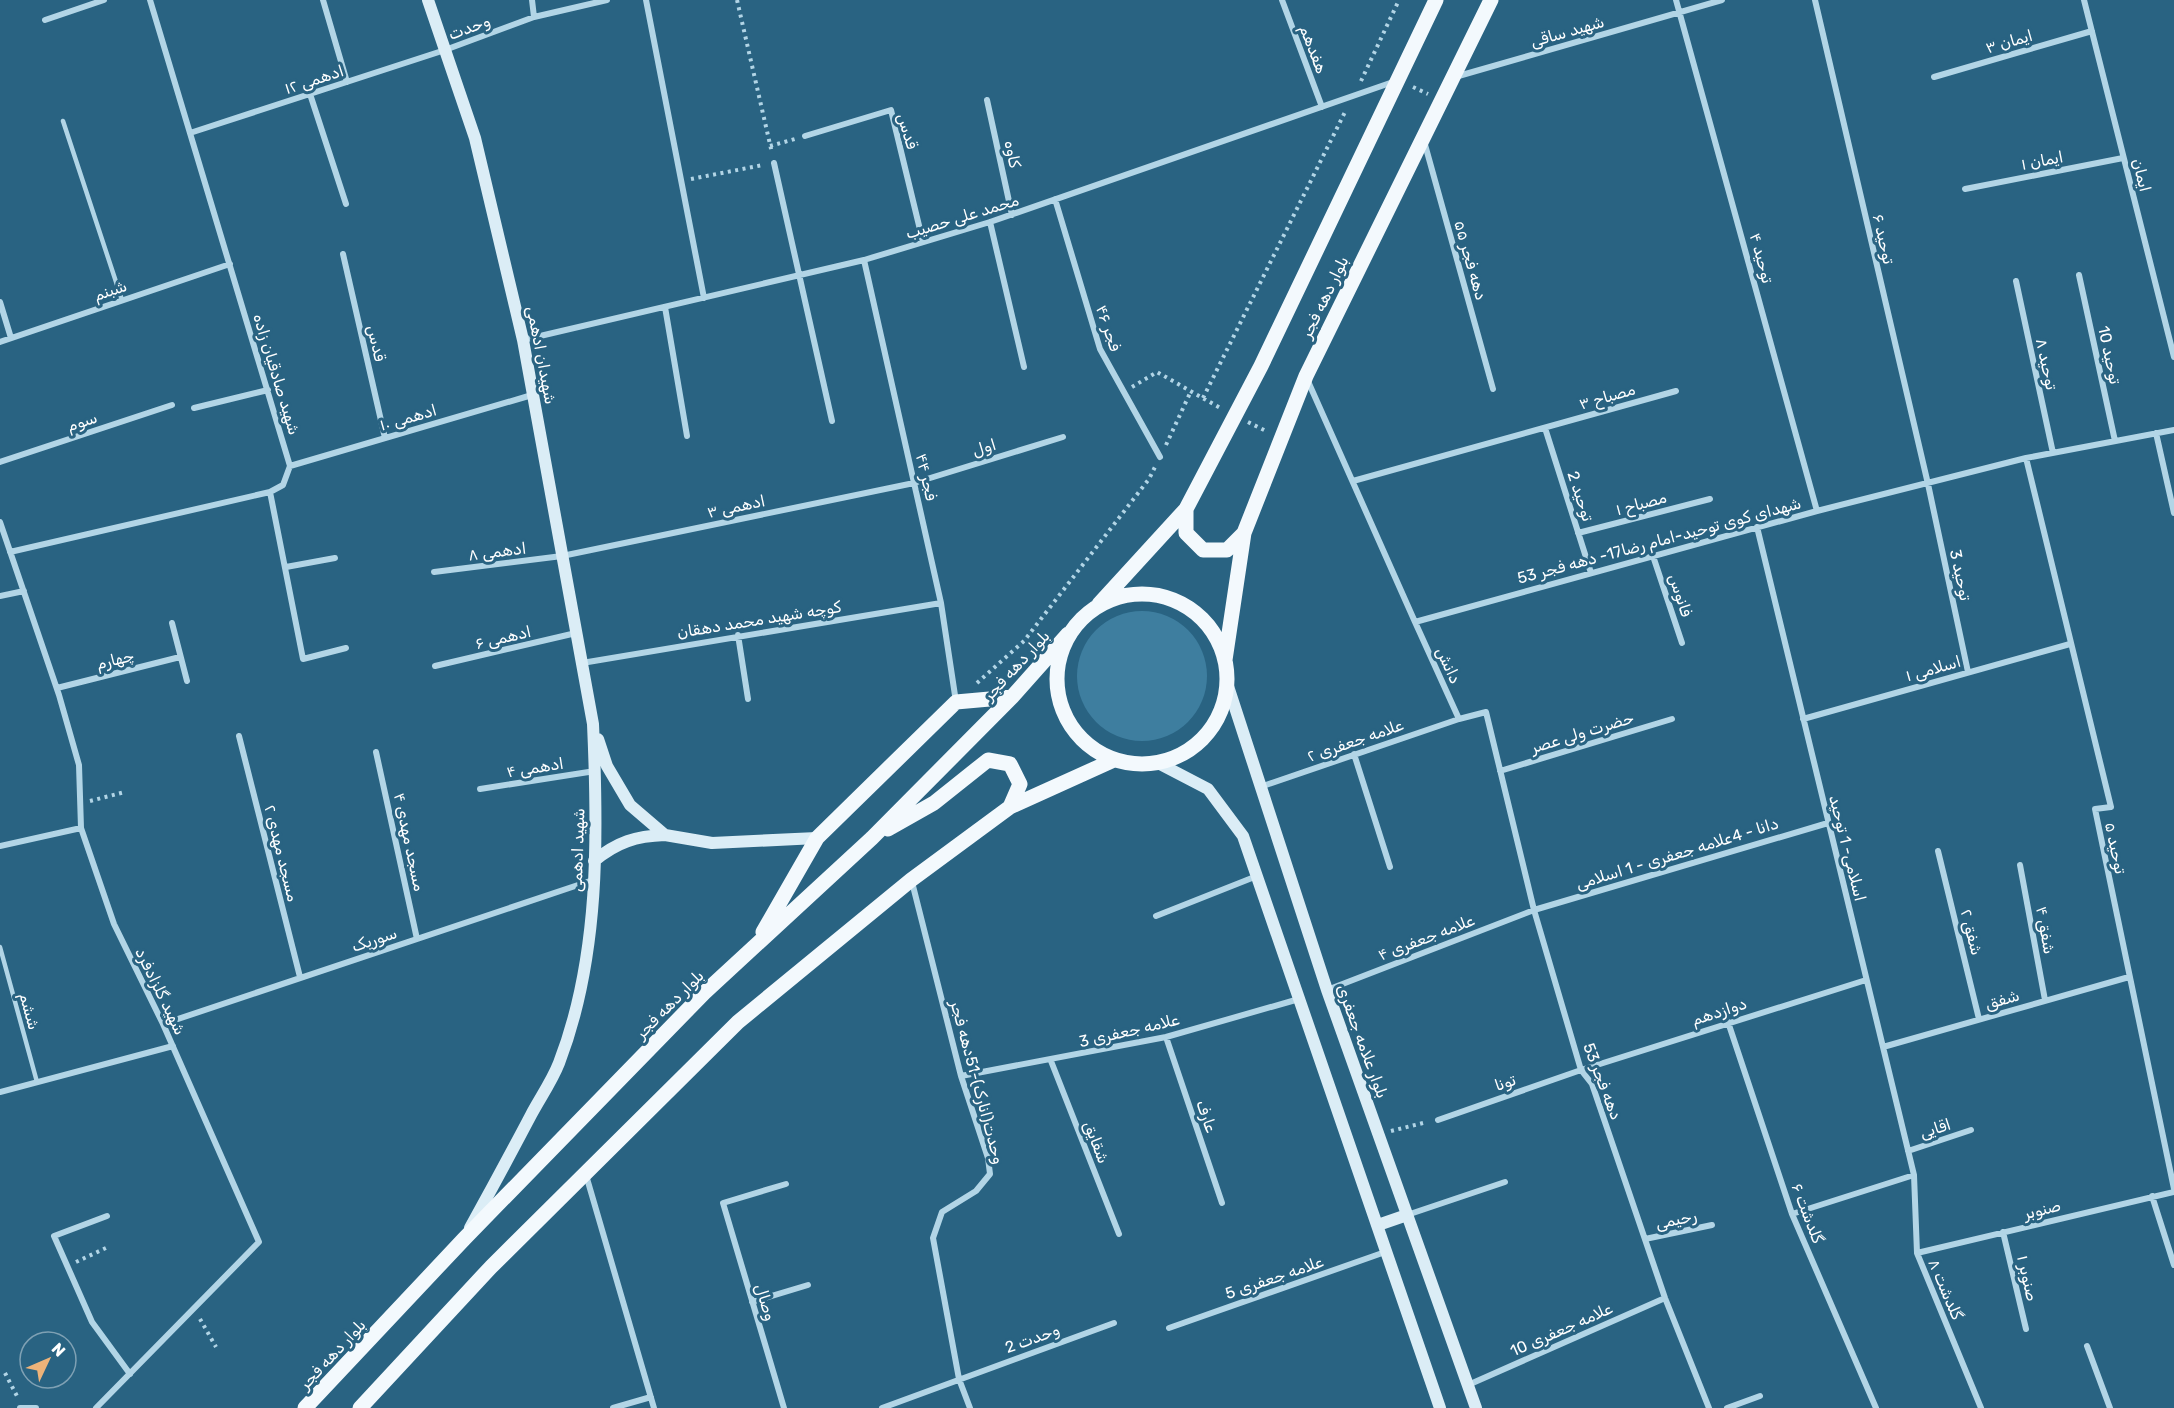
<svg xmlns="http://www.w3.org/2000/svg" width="2174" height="1408" font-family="Rubik,'Noto Sans Arabic',sans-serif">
  <rect width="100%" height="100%" fill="#296382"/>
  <!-- green -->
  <path fill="#3e7e9f" d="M1077 676a65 65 0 1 1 130 0a65 65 0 1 1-130 0Z"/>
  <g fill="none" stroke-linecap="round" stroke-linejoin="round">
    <!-- path -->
    <path stroke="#b2d5e6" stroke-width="4" stroke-dasharray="3 4.5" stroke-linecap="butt" d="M737 0 772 153
      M1361 81 1399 0
      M1413 87 1428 94
      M770 146 795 139
      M691 179 763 165
      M1132 387 1157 372 1222 409
      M1203 398 1345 112
      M1248 422 1268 432
      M1166 445 1191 391
      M977 683 1024 641 1149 479 1156 465
      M90 801 125 792
      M1391 1131 1427 1122
      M76 1262 108 1247
      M200 1319 216 1347
      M5 1373 18 1398"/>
    <!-- lane -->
    <path stroke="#b2d5e6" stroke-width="4.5" d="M63 121 122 300
      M0 947 37 1082"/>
    <!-- street -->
    <path stroke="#b2d5e6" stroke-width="6" d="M323 0 347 82
      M532 0 534 17
      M646 0 704 298
      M1282 0 1322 107
      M1676 0 1817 511
      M1815 0 1928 484 1968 672
      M2084 0 2174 357
      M45 20 104 0
      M1455 77 1722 0
      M1934 77 2092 31
      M310 94 346 204
      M987 100 1012 215
      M190 133 445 50 534 17 607 0
      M805 136 891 110 923 242
      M1424 141 1493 389
      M774 163 832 421
      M1965 189 2123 158
      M1055 199 1100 349 1160 457
      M990 222 1024 367
      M343 254 385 438
      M864 260 941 603 956 702
      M2079 275 2115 441
      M2016 281 2053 453
      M0 302 11 338
      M665 307 687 436
      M523 340 864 260 990 222 1393 82
      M0 342 230 264
      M1307 379 1415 622 1817 511 2026 458 2174 430
      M194 408 268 390
      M1545 428 1591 573
      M2156 433 2174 513
      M2026 458 2111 807 2095 809 2174 1189
      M0 462 172 405
      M290 466 532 395
      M1353 481 1676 391
      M270 492 303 659 346 648
      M0 522 59 695 79 765 81 828 114 924 163 1024 259 1242 96 1408
      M1757 527 1914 1175 1917 1253 1981 1408
      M1578 533 1710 499
      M10 552 270 492 283 485 290 466 150 0
      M1653 556 1682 643
      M286 567 335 558
      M434 572 562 556 914 483 1063 437
      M0 596 24 591
      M1415 622 1459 719
      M172 623 187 681
      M738 635 748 699
      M582 663 941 603
      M435 666 576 633
      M57 688 180 657
      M1803 719 2070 644
      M239 736 300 977
      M376 752 417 939
      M1354 754 1390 867
      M1500 771 1672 719
      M1260 787 1459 719 1486 712 1534 910 1581 1070 1592 1084 1665 1298 1709 1408
      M480 789 595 771
      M0 846 81 828
      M1938 851 1979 1019
      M2020 865 2045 1000
      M912 882 961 1076 988 1158 990 1174 976 1191 942 1212 933 1238 959 1379 970 1408
      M1156 916 1257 876
      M1327 990 1534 910 1828 823
      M1728 1022 1792 1214 1876 1408
      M163 1024 593 880
      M1166 1037 1222 1203
      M1883 1047 2129 977
      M1051 1061 1119 1234
      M961 1076 1166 1037 1299 999
      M0 1092 173 1046
      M1438 1120 1581 1070 1866 980
      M1908 1151 1971 1130
      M586 1175 654 1408
      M2152 1196 2174 1265
      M1792 1214 1914 1175
      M1407 1215 1505 1182
      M107 1216 54 1236 92 1322 130 1374
      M2003 1232 2026 1329
      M1645 1239 1712 1225
      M1917 1253 2174 1192
      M752 1302 808 1285
      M1169 1328 1388 1251
      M2087 1346 2110 1408
      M1468 1385 1665 1298
      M20 1408H36
      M613 1408 651 1397
      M784 1408 723 1203 786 1184
      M882 1408 1114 1323
      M1727 1408 1760 1396"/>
    <!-- secondary -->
    <path stroke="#dbedf6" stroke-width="12" d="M428 0 475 138 523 340 593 724C598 835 600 957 559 1063 552 1081 540 1098 531 1115 511 1153 491 1190 470 1228
      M1227 683 1327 990 1476 1408
      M598 739 607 766 630 805 665 835 712 843 817 838
      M1158 763 1208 789 1243 836 1440 1408
      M594 861C617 842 636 836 665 835
      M1378 1225 1407 1215"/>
    <!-- primary -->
    <path stroke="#f3f9fd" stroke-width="15" d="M1186 509V533L1203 550H1227L1244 533
      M1057 679a85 85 0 1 1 170 0a85 85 0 1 1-170 0Z
      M1099 604 1186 509 1261 366 1436 0
      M1225 660 1244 533 1306 376 1491 0
      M888 829 934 803 988 760 1010 764 1020 784 1010 807
      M763 932 817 838 956 702 1012 697
      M305 1408 464 1239 704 993 872 838 1012 697 1068 634
      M360 1408 491 1267 738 1022 911 880 1010 807 1114 760"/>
  </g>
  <g text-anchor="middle" stroke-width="6" stroke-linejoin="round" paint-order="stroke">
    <!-- street labels -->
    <g font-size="16" fill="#fff" stroke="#296382">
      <text transform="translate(469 27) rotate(-20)" y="6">وحدت</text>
      <text transform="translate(1567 31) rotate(-16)" y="6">شهید ساقی</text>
      <text transform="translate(2009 41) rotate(-16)" y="6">ایمان ۳</text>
      <text transform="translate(1314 49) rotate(69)" y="6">هفدهم</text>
      <text transform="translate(314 79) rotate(-18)" y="6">ادهمی ۱۲</text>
      <text transform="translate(908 131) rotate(73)" y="6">قدس</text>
      <text transform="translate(1013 154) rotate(78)" y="6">کاوه</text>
      <text transform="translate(2042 160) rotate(-11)" y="6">ایمان ۱</text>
      <text transform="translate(2142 175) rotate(76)" y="6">ایمان</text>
      <text transform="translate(962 216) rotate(-17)" y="6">محمد علی حصیب</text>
      <text transform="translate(1884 239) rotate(77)" y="6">توحید ۶</text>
      <text transform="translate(1762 258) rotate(75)" y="6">توحید ۴</text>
      <text transform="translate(1471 260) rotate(74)" y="6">دهه فجر ۵۵</text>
      <text transform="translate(110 290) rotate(-19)" y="6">شبنم</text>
      <text transform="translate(1324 297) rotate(-64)" y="6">بلوار دهه فجر</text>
      <text transform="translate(1109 328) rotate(71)" y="6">فجر ۴۶</text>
      <text transform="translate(377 343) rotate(77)" y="6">قدس</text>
      <text transform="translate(542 355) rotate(79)" y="6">شهیدان ادهمی</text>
      <text transform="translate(2110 355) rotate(78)" y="6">توحید 10</text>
      <text transform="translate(2047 364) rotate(78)" y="6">توحید ۸</text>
      <text transform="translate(277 374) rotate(73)" y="6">شهید صادقیان زاده</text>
      <text transform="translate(1607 396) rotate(-16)" y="6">مصباح ۳</text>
      <text transform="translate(408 417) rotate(-16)" y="6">ادهمی ۱۰</text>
      <text transform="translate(82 421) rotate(-18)" y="6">سوم</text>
      <text transform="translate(984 447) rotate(-17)" y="6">اول</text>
      <text transform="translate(927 477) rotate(77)" y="6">فجر ۴۴</text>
      <text transform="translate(1581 496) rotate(72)" y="6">توحید 2</text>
      <text transform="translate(1641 503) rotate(-15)" y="6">مصباح ۱</text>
      <text transform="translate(736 506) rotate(-12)" y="6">ادهمی ۳</text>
      <text transform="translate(1659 540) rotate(-15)" y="6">شهدای کوی توحید-امام رضا17- دهه فجر 53</text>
      <text transform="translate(497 551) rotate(-7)" y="6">ادهمی ۸</text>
      <text transform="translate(1961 575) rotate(78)" y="6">توحید 3</text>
      <text transform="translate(1681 595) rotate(72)" y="6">فانوس</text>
      <text transform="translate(759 619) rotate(-9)" y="6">کوچه شهید محمد دهقان</text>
      <text transform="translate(503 637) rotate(-13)" y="6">ادهمی ۶</text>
      <text transform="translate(115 659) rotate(-14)" y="6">چهارم</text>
      <text transform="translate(1016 665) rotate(-47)" y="6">بلوار دهه فجر</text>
      <text transform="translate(1449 665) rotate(65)" y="6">دانش</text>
      <text transform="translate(1933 668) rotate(-16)" y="6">اسلامی ۱</text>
      <text transform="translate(1582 732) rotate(-17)" y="6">حضرت ولی عصر</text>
      <text transform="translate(1355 740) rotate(-19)" y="6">علامه جعفری ۲</text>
      <text transform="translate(535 767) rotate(-9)" y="6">ادهمی ۴</text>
      <text transform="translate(410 842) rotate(78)" y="6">مسجد مهدی ۴</text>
      <text transform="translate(1848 848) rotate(76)" y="6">اسلامی- 1 توحید</text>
      <text transform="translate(2116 848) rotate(78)" y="6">توحید ۵</text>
      <text transform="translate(577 850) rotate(-88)" y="6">شهید ادهمی</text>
      <text transform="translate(282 853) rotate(76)" y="6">مسجد مهدی ۲</text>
      <text transform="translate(1677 853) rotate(-17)" y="6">دانا - 4علامه جعفری - 1 اسلامی</text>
      <text transform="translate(2046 930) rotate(80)" y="6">شفق ۴</text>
      <text transform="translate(1972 932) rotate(76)" y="6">شفق ۲</text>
      <text transform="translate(1426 937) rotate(-21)" y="6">علامه جعفری ۴</text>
      <text transform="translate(374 939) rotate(-18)" y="6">سوریک</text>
      <text transform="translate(161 991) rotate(64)" y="6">شهید گلزادفرد</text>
      <text transform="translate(2002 999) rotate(-16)" y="6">شفق</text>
      <text transform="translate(669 1004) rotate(-45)" y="6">بلوار دهه فجر</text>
      <text transform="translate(30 1011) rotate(75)" y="6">ششم</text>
      <text transform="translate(1719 1011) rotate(-18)" y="6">دوازدهم</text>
      <text transform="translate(1129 1030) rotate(-13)" y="6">علامه جعفری 3</text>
      <text transform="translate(1363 1041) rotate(70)" y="6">بلوار علامه جعفری</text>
      <text transform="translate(1603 1081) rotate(69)" y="6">دهه فجر 53</text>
      <text transform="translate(978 1082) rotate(75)" y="6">وحدت(انارک)-51دهه فجر</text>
      <text transform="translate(1505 1082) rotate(-19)" y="6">تونا</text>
      <text transform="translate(1207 1116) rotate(71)" y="6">عارف</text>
      <text transform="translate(1935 1128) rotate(-18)" y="6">اقایی</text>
      <text transform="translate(1097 1142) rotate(69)" y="6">شقایق</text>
      <text transform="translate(2042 1209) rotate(-14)" y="6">صنوبر</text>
      <text transform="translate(1808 1213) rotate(69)" y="6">گلدشت ۶</text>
      <text transform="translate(1676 1219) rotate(-12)" y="6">رحیمی</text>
      <text transform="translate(1274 1277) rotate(-19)" y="6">علامه جعفری 5</text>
      <text transform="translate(2028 1278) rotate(77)" y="6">صنوبر ۱</text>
      <text transform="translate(1946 1289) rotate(67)" y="6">گلدشت ۸</text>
      <text transform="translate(766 1302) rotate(73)" y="6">وصال</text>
      <text transform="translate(1561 1329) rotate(-24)" y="6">علامه جعفری 10</text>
      <text transform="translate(1032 1338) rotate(-20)" y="6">وحدت 2</text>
      <text transform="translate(332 1354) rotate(-47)" y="6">بلوار دهه فجر</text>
    </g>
  </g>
  <!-- north arrow -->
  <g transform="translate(48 1360) rotate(46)"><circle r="28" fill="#296382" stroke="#7fa1b4" stroke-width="1.5"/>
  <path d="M0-4.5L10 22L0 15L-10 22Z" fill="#edb379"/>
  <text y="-9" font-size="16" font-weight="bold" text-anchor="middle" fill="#ffffff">N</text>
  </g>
</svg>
